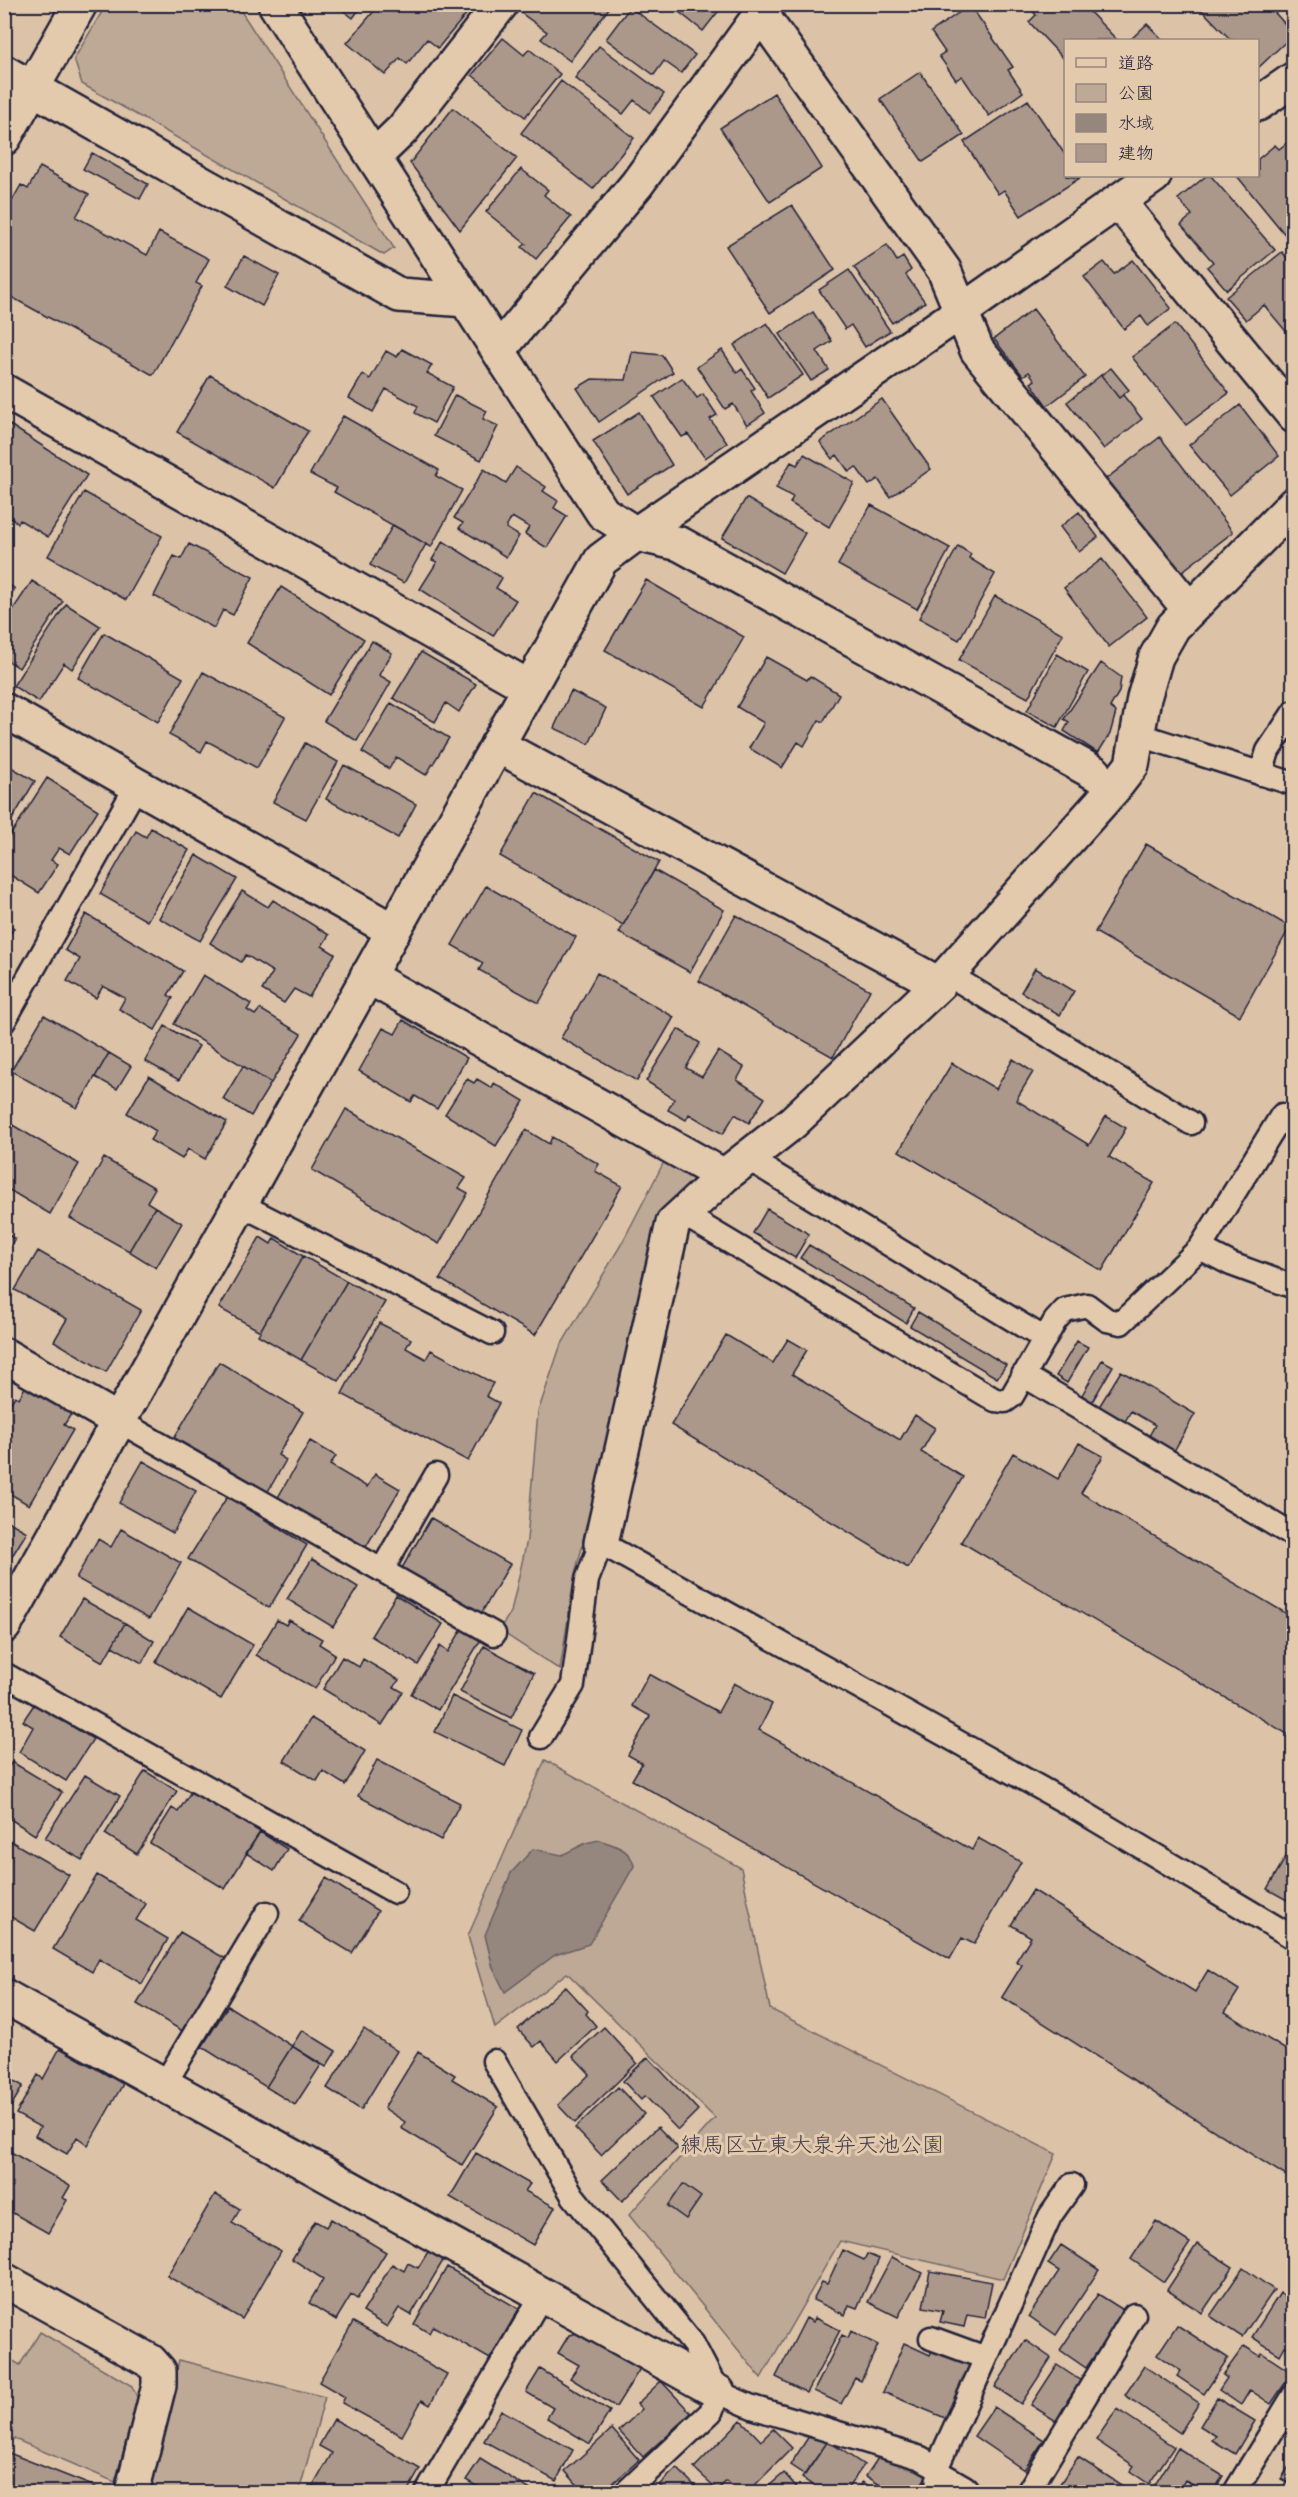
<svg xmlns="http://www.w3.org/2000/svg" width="1298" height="2497" font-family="Mynerve,'Klee One',sans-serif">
  <rect width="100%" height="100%" fill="#dcc3a7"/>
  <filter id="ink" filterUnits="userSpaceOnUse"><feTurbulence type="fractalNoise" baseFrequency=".0167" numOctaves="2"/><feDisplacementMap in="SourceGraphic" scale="12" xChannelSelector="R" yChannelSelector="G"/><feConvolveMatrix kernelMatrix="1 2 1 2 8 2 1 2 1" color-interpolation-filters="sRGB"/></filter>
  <g filter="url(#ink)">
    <!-- green -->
    <path fill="#bea996" stroke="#706668" stroke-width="1.5" d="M106 5H237L394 248 384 255 82 84 74 59Z
      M666 1158 701 1179 586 1534 575 1573 560 1670 499 1630 511 1612 527 1540 538 1412 560 1347 622 1243Z
      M545 1760 741 1868 770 2009 1056 2154 1003 2279 840 2241 761 2378 629 2215 715 2118 567 1973 495 2028 468 1936Z
      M40 2332 132 2386 138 2399 115 2482 5 2435V2356L20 2365Z
      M179 2360 325 2397 299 2492H148Z"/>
    <!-- water -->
    <path fill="#95867e" stroke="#675e63" stroke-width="1.5" d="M599 1840C614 1845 631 1849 634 1866L589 1944 555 1955 505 1992 493 1968 485 1935 511 1873 533 1849 562 1855 586 1843Z"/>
    <!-- building -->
    <path fill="#ab988b" stroke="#22223b" stroke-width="1.5" d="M335 4H363L353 18Z
      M380 4 393 7 396 4H459L468 12 438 48 427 39 407 64 400 58 385 75 347 43Z
      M528 4H612L570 61 541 39 547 32 521 13Z
      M669 4H724L703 31Z
      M1027 4H1082L1117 40H1066V61L1029 22 1036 15Z
      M1196 4H1267L1294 34 1258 68V40H1231Z
      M970 5 1013 67 1008 70 1023 92 989 116 962 76 956 80 939 56 945 52 931 32Z
      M630 7 695 55 681 73 664 61 654 75 606 39Z
      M1147 24 1163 40H1130Z
      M503 38 524 55 529 49 560 74 525 117 472 75Z
      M599 46 664 94 650 113 634 100 623 114 575 78Z
      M920 72 964 135 923 162 880 99Z
      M561 81 634 138 593 189 521 133Z
      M774 93 822 168 770 202 720 128Z
      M1028 100 1066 156V176L1080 178 1021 216 1004 190 998 194 964 142Z
      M453 108 517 158 460 230 410 163Z
      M1288 142 1294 149V232L1287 237 1237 176H1258V159L1275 145 1279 149Z
      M92 153 148 184 140 199 83 169Z
      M40 167 89 194 76 217 147 255 159 232 209 259 196 283 202 286 153 375 4 293V215L21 185 28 189Z
      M521 169 548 190 544 195 571 217 536 259 522 247 526 244 486 212Z
      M1206 176H1211L1275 250 1227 290 1207 267 1213 262 1181 225 1192 215 1178 199Z
      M792 205 835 270 770 313 726 246Z
      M887 245 897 261 903 257 911 270 906 275 925 302 892 323 854 267Z
      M1282 252 1294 266V341L1264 305 1246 320 1226 297Z
      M244 256 279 275 262 306 227 286Z
      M1133 260 1171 308 1148 326 1141 316 1124 329 1084 277 1104 262 1114 274Z
      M849 270 890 331 865 347 851 325 845 329 819 290Z
      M1033 309 1085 377 1047 406 1031 383 1035 380 1029 372 1023 376 994 339Z
      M813 312 832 341 817 351 829 370 811 381 780 334Z
      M767 323 803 375 768 398 734 345Z
      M1175 324 1229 393 1186 425 1132 357Z
      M402 349 432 365 427 373 453 387 434 423 415 413 418 406 386 389 373 412 349 398 363 374 370 379 386 351 397 357Z
      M722 350 737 373 742 369 755 388 751 391 765 413 747 425 733 404 725 409 697 367Z
      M632 352 662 355 673 372 599 422 577 388 592 379 626 380Z
      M1111 368 1129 390 1119 398 1101 375Z
      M210 375 308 431 275 488 177 432Z
      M1101 375 1119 398 1123 395 1142 419 1104 449 1067 402Z
      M682 378 697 398 703 394 717 415 710 419 727 443 705 458 688 434 682 437 654 397Z
      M455 395 487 411 483 419 498 426 481 460 434 436Z
      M882 399 931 469 890 497 878 479 869 485 856 467 849 472 837 455 832 459 820 442Z
      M1240 405 1279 456 1230 495 1189 445Z
      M639 412 672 465 627 494 593 441Z
      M343 416 439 470 436 476 462 490 431 547 334 492 337 488 310 474Z
      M10 425 87 475 48 537 20 520 18 523 4 514V433Z
      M1160 437 1233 532 1180 573 1106 479Z
      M804 454 854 483 829 527 790 503 793 497 776 488 791 462 797 465Z
      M516 467 546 487 543 491 558 501 554 508 567 516 547 548 525 534 529 527 512 517 506 528 519 536 506 557 459 528 463 523 454 518 484 469 506 483Z
      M84 492 162 536 126 600 48 556Z
      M746 498 805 533 782 573 722 538Z
      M871 505 950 548 917 609 838 565Z
      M1079 512 1098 537 1079 552 1060 527Z
      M393 525 426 544 404 583 370 565Z
      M443 541 502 578 496 588 516 600 493 636 420 589 437 562 432 560Z
      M189 544 253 577 233 615 223 610 214 628 154 596 174 556 181 559Z
      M958 546 971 554 969 558 995 574 959 640 919 618Z
      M1102 559 1147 617 1109 647 1064 588Z
      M646 580 744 637 704 707 605 650Z
      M4 581 15 589 4 603Z
      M32 581 63 601 19 668 4 658 7 643 4 641V623Z
      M281 587 364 639 329 695 247 643Z
      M995 596 1063 634 1028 698 959 660Z
      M66 604 100 626 72 669 64 663 39 702 13 686Z
      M104 633 183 678 158 722 78 678Z
      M372 641 392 653 379 675 391 682 357 741 324 721Z
      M421 652 476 684 459 712 446 703 435 722 393 698Z
      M1057 654 1088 672 1057 727 1027 711Z
      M766 657 807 680 810 676 839 694 823 722 819 720 804 746 798 742 782 768 749 748 764 723 737 707Z
      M1101 663 1121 677 1119 692 1110 707 1116 712 1110 734 1098 753 1064 731 1069 722 1064 719Z
      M203 672 285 717 257 768 207 741 201 752 169 735Z
      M571 691 606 708 589 744 554 728Z
      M391 703 449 738 426 775 396 757 389 769 362 752Z
      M305 743 338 762 306 819 273 802Z
      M4 763 35 781 4 833Z
      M344 765 416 804 398 838 326 799Z
      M47 778 98 810 70 854 59 848 51 860 58 864 39 893 4 871V845Z
      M536 793 659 862 623 925 500 856Z
      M151 828 189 850 147 921 100 894 136 831 146 837Z
      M1146 844 1290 927 1240 1016 1095 932Z
      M196 855 237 879 200 941 159 918Z
      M654 870 724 910 690 972 619 933Z
      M486 886 576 937 539 1003 479 970 483 963 452 945Z
      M242 891 268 907 273 900 329 935 322 946 335 954 309 997 294 989 284 1003 262 990 273 972 246 955 241 962 210 943Z
      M86 914 183 971 168 995 173 998 155 1030 119 1009 125 998 103 986 96 998 67 981 80 959 65 950Z
      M736 915 870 990 833 1057 699 981Z
      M4 922 14 928 4 944Z
      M1035 968 1074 991 1060 1015 1021 992Z
      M597 973 674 1017 637 1081 561 1038Z
      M203 975 251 1004 247 1010 255 1015 260 1009 301 1034 271 1083 174 1024Z
      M44 1015 109 1053 77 1108 11 1071Z
      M403 1020 467 1058 437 1109 415 1096 411 1102 359 1071 383 1028 395 1034Z
      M165 1026 199 1046 179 1080 145 1061Z
      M678 1029 700 1043 686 1068 702 1077 718 1051 744 1067 737 1080 765 1098 749 1123 735 1114 723 1134 689 1114 686 1120 668 1110 674 1099 646 1081Z
      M109 1053 131 1066 117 1089 95 1077Z
      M1013 1059 1033 1072 1016 1100 1089 1145 1106 1116 1126 1128 1109 1157 1154 1183 1102 1271 899 1151 952 1063 996 1089Z
      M243 1066 271 1083 251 1116 223 1099Z
      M149 1076 227 1122 205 1159 188 1149 182 1159 150 1140 156 1131 127 1113Z
      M467 1079 474 1083 477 1079 492 1088 494 1083 524 1101 496 1146 445 1114Z
      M346 1109 466 1178 459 1188 468 1193 439 1244 312 1170Z
      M4 1120 79 1164 50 1214 4 1187Z
      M526 1130 549 1144 552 1137 599 1164 595 1171 622 1186 535 1335 440 1279Z
      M104 1158 155 1188 147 1202 155 1207 129 1251 70 1218Z
      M155 1207 182 1223 156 1268 129 1251Z
      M767 1209 809 1234 795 1258 753 1233Z
      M4 1232 15 1239 4 1257Z
      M260 1237 271 1244 274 1238 303 1256 260 1331 219 1308Z
      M809 1245 914 1308 906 1323 800 1258Z
      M38 1251 141 1310 106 1372 54 1341 67 1319 15 1290Z
      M303 1256 347 1281 301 1360 258 1335Z
      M347 1281 385 1302 339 1381 301 1360Z
      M918 1312 1006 1365 997 1378 910 1326Z
      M379 1323 411 1339 406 1348 426 1359 431 1350 493 1383 486 1396 499 1403 468 1461 342 1394Z
      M726 1335 773 1363 788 1339 807 1350 792 1374 900 1440 915 1415 935 1428 921 1452 963 1477 908 1568 671 1425Z
      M1077 1341 1088 1347 1067 1383 1056 1376Z
      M1102 1360 1113 1366 1092 1402 1082 1395Z
      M219 1362 303 1412 278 1455 286 1460 267 1493 174 1438Z
      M1121 1371 1195 1414 1174 1451 1149 1436 1155 1425 1131 1411 1123 1425 1097 1410Z
      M27 1384 73 1411 64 1425 73 1430 29 1505 4 1490V1414L15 1396 19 1398Z
      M310 1441 336 1456 330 1465 367 1487 375 1474 400 1489 363 1552 276 1501Z
      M1079 1443 1103 1456 1081 1493 1294 1618V1738L961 1542 1013 1453 1058 1479Z
      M143 1461 196 1491 173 1533 119 1503Z
      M227 1497 307 1545 269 1608 188 1559Z
      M431 1518 510 1564 481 1614 402 1568Z
      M4 1519 27 1532 4 1569Z
      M121 1529 181 1563 149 1619 76 1578 98 1539 111 1547Z
      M312 1559 358 1587 333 1627 287 1599Z
      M396 1595 443 1624 418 1665 371 1636Z
      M82 1599 125 1623 103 1662 60 1637Z
      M188 1607 253 1645 221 1699 156 1662Z
      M277 1620 286 1625 289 1620 322 1639 319 1644 335 1654 315 1689 256 1655Z
      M125 1623 154 1641 142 1663 112 1646Z
      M464 1626 482 1638 438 1710 411 1694 440 1646 448 1652Z
      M484 1646 534 1673 511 1718 460 1692Z
      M342 1657 359 1667 363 1659 399 1680 394 1687 403 1692 382 1725 323 1689Z
      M649 1674 718 1712 734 1683 772 1704 759 1730 972 1850 978 1838 1021 1862 974 1944 962 1938 950 1959 632 1780 642 1763 628 1755 650 1716 632 1706Z
      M452 1696 522 1730 505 1766 435 1732Z
      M35 1703 93 1739 66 1781 19 1752 33 1727 23 1721Z
      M311 1718 365 1751 345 1785 323 1771 317 1781 284 1761Z
      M377 1760 460 1803 441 1840 358 1796Z
      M12 1762 62 1792 35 1835 4 1815V1773Z
      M145 1771 177 1791 137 1854 105 1834Z
      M85 1775 120 1796 82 1860 45 1838Z
      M192 1790 260 1832 225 1889 150 1843 172 1808 178 1812Z
      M260 1832 287 1849 274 1871 246 1853Z
      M7 1839 69 1875 35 1931 4 1913V1844Z
      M1294 1843V1904L1267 1889Z
      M97 1875 146 1904 136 1920 168 1939 142 1984 99 1959 92 1972 53 1949Z
      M326 1878 378 1911 352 1953 299 1921Z
      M1033 1890 1195 1992 1208 1970 1239 1990 1225 2012 1294 2055V2181L1002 1997 1022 1965 1016 1961 1031 1937 1011 1925Z
      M180 1932 226 1959 184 2032 137 2004Z
      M565 1986 588 2011 586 2014 596 2026 558 2061 541 2041 534 2047 518 2029Z
      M228 2006 292 2046 266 2087 202 2047Z
      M604 2027 637 2063 575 2123 558 2105 590 2074 573 2056Z
      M364 2029 397 2051 361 2110 327 2088Z
      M302 2030 336 2051 326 2067 292 2046Z
      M292 2046 321 2065 295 2105 266 2087Z
      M60 2048 123 2084 88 2145 77 2137 67 2154 35 2136 40 2127 16 2114 38 2075 43 2079Z
      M418 2052 455 2075 452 2079 498 2107 462 2165 401 2128 405 2122 384 2108Z
      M648 2057 698 2110 678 2130 645 2096 641 2100 623 2081Z
      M4 2075 23 2086 4 2118Z
      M618 2087 644 2114 601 2155 575 2128Z
      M658 2127 678 2148 622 2201 602 2180Z
      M4 2148 70 2186 63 2198 67 2200 48 2233 4 2208Z
      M476 2153 530 2184 525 2191 555 2207 533 2245 450 2197Z
      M683 2184 701 2197 686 2219 668 2206Z
      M215 2194 240 2209 232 2223 281 2251 242 2319 167 2276Z
      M331 2219 386 2252 357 2299 351 2295 336 2320 309 2303 323 2279 292 2259 315 2221 326 2227Z
      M1156 2221 1190 2243 1164 2282 1131 2259Z
      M1197 2244 1233 2267 1202 2313 1167 2290Z
      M1061 2245 1099 2270 1056 2335 1029 2316 1059 2271 1048 2264Z
      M429 2250 444 2259 411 2315 399 2308 387 2327 363 2312 392 2264 404 2271 408 2263 418 2268Z
      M843 2250 864 2260 867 2254 879 2259 857 2308 849 2305 845 2315 813 2300 822 2282 827 2284Z
      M892 2257 922 2273 898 2317 868 2302Z
      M447 2267 519 2309 490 2359 433 2326 429 2333 414 2324Z
      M1243 2268 1274 2290 1242 2337 1210 2316Z
      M930 2271 992 2282 985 2318 967 2315 964 2327 940 2322 943 2311 923 2307Z
      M1280 2293 1294 2302V2352L1285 2346 1280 2355 1252 2337Z
      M1098 2294 1125 2311 1086 2368 1060 2350Z
      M806 2318 813 2322 815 2318 840 2330 807 2393 776 2377Z
      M353 2322 447 2374 430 2405 422 2400 402 2436 342 2403 345 2397 319 2382Z
      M1177 2325 1228 2358 1204 2394 1177 2376 1181 2371 1157 2355Z
      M851 2331 878 2345 861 2381 855 2378 841 2404 814 2391 842 2335 848 2338Z
      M582 2332 641 2367 616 2407 570 2378 579 2365 558 2353 569 2335Z
      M1025 2340 1051 2358 1021 2404 995 2387Z
      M904 2343 930 2355 933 2348 974 2366 950 2420 883 2392Z
      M1244 2346 1260 2356 1262 2353 1292 2373 1271 2404 1250 2390 1241 2405 1219 2390 1227 2378 1223 2375Z
      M1057 2365 1081 2381 1067 2401 1071 2404 1059 2423 1031 2405Z
      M1144 2366 1199 2403 1180 2433 1125 2395Z
      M540 2369 610 2411 590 2444 547 2418 553 2408 526 2392Z
      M661 2381 691 2413 643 2457 619 2431 642 2409 637 2404Z
      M1217 2398 1255 2421 1235 2454 1212 2440 1216 2436 1200 2426Z
      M994 2407 1044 2440 1024 2470 974 2436Z
      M1117 2409 1174 2447 1149 2484 1130 2471 1134 2466 1096 2440Z
      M501 2410 573 2450 556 2481 484 2441Z
      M334 2419 420 2469 407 2492H319L312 2488 332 2453 319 2446Z
      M741 2420 761 2441 773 2429 792 2448 748 2492H737L726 2481 718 2490 694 2468Z
      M612 2429 639 2460 603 2492H584L565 2471Z
      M813 2430 828 2441 805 2475 790 2465Z
      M828 2441 864 2465 845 2492H823L802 2478Z
      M1178 2448 1223 2476 1213 2492H1204L1185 2480 1178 2492 1151 2491Z
      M4 2451 108 2492H4Z
      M882 2452 930 2471 916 2492H891L866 2476Z
      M1078 2457 1132 2492H1064L1057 2488Z
      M480 2459 534 2492H486L466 2480Z
      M1294 2459V2486L1281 2479Z
      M677 2468 701 2492H667L659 2485Z
      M784 2473 801 2492H762Z
      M862 2482 878 2492H855Z"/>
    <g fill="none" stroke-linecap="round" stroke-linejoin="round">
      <!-- lane casing -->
      <g stroke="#22223b" stroke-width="27">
        <path id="lane" d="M1137 734 1294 784
          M1261 774 1268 751 1294 712
          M948 974 1191 1123
          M4 1021 137 785
          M1294 1119 1282 1115 1200 1248 1231 1264 1294 1287
          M747 1158 1045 1339
          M240 1204 492 1333
          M683 1214 995 1400 1005 1401 1012 1396 1055 1321 1065 1310 1087 1305 1107 1320 1121 1323 1200 1248
          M1023 1375 1294 1536
          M119 1421 494 1634
          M382 1570 436 1475
          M4 1674 395 1892
          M541 1737 573 1685 587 1580 601 1543 1069 1804 1294 1938
          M494 2061 573 2196 693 2344 718 2392 752 2407 921 2458 937 2467 943 2481
          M164 2085 267 1913
          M931 2338 986 2358
          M937 2467 1050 2216 1072 2185
          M427 2492 542 2295
          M626 2492 711 2412 718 2392
          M1028 2492 1134 2315
          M1235 2492 1294 2395"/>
      </g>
      <!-- street casing -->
      <g stroke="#22223b" stroke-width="38">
        <path id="street" d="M761 14 944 270 977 350 1189 609
          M4 72 399 295 466 300
          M1258 104 1294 79
          M4 138 80 4
          M374 157 403 129 501 4
          M1118 201 1294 416
          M499 350 637 184 768 4
          M4 391 529 687
          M636 534 962 311 1154 176
          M4 710 392 930
          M497 745 939 984
          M367 976 724 1176
          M4 1355 119 1421
          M601 1543 673 1223 724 1176 792 1123 939 984 1115 787 1132 765 1144 698 1156 657 1173 627 1294 504
          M4 1996 718 2392
          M4 2280 150 2361 159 2371V2385L132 2492
          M943 2481 962 2492"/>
      </g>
      <!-- secondary casing -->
      <g stroke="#22223b" stroke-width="38">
        <path id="secondary" d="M275 4 603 513 636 534 680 544 1095 773
          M4 1626 601 560 636 534"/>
      </g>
      <!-- lane -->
      <use href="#lane" stroke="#e4caac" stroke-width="22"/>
      <!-- street -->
      <use href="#street" stroke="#e4caac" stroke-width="33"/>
      <!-- secondary -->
      <use href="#secondary" stroke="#e4caac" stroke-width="33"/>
    </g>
  </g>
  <g text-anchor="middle" stroke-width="6" stroke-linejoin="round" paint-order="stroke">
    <!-- park labels -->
    <g font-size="22" fill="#413d4d" stroke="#e4caac">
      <text x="812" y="2152">練馬区立東大泉弁天池公園</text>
    </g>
  </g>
  <!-- margin -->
  <rect width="1298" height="2497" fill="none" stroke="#e4caac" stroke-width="24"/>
  <rect x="12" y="12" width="1274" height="2473" fill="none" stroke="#22223b" stroke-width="2" filter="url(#ink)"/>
  <!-- legend -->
  <rect x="1064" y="39" width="195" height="138" fill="#e4caac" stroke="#96877f" stroke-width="1.5"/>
  <rect x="1076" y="58" width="30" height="9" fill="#e4caac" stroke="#96877f" stroke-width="1.5"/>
  <text x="1118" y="69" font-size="18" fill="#22223b">道路</text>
  <rect x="1076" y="84" width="30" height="18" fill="#bea996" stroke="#96877f" stroke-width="1.5"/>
  <text x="1118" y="99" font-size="18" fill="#22223b">公園</text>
  <rect x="1076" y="114" width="30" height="18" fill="#95867e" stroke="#96877f" stroke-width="1.5"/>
  <text x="1118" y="129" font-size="18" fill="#22223b">水域</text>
  <rect x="1076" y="144" width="30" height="18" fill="#ab988b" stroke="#96877f" stroke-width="1.5"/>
  <text x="1118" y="159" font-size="18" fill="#22223b">建物</text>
</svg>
